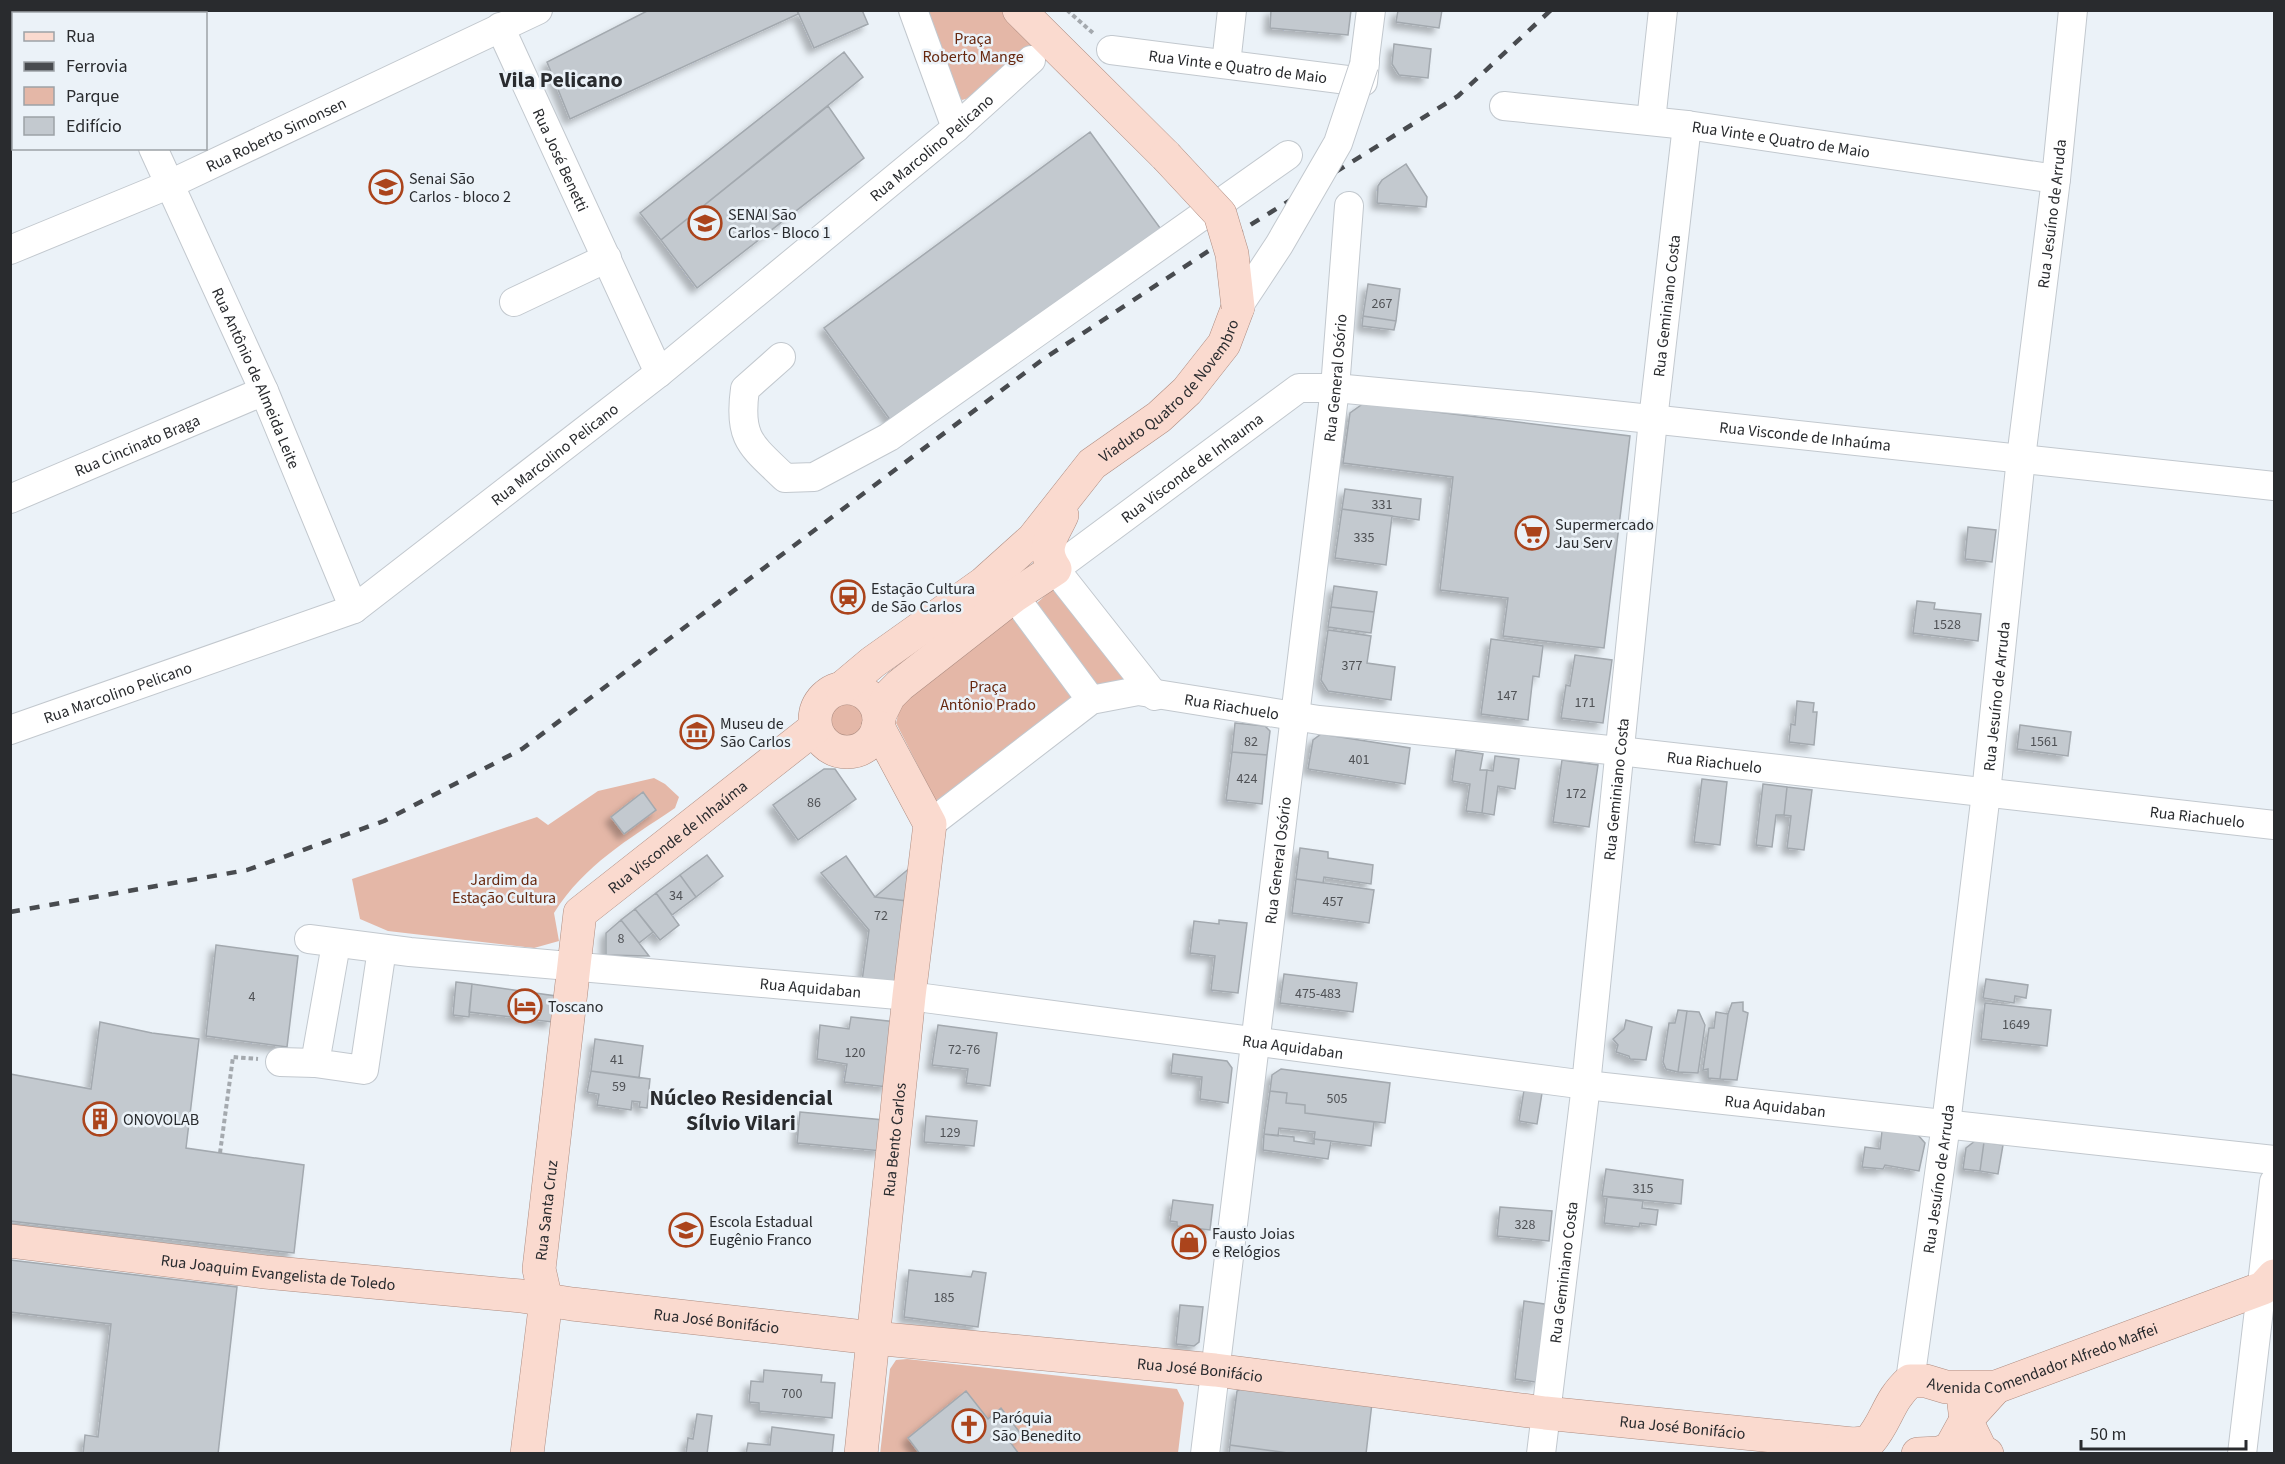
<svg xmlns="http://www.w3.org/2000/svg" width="2285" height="1464" font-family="'Source Sans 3',sans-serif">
  <defs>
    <filter id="shadow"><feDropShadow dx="-5.5" dy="5.5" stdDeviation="3" flood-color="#0004"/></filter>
  </defs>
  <rect width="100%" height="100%" fill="#ebf2f8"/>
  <!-- green -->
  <path fill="#e4b7a7" d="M919 11H1002L1033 43 972 97 962 100 950 92Z
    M1059 583 1139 685 1098 686 1037 603Z
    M1010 612 1075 698 936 801 896 723 902 700Z
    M830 720a18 18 0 1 1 36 0a18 18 0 1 1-36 0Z
    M654 778 665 784 679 797 675 808C628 840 585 864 554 913L559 941 534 948 388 931 360 919 352 879 537 817 548 825 598 791Z
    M907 1359 1177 1389 1184 1403 1178 1453 880 1454 890 1369 896 1360Z"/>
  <!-- building -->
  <path fill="#c3c9cf" stroke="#a3a9af" stroke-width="1.5" filter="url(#shadow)" d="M649 10H797L798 14 570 119 547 62Z
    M797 10H862L868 24 814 48Z
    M1271 10H1351L1348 35 1270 28Z
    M1398 10H1442L1439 28 1396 22Z
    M1394 44 1431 49 1428 78 1399 75 1392 64Z
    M844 52 863 77 661 240 640 213Z
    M828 106 864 158 697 288 661 240Z
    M1090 132 1163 232 896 428 824 328Z
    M1406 164 1427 197 1426 207 1377 203 1378 186 1382 180Z
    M1368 284 1400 289 1396 321 1363 316Z
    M1363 316 1396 321 1394 330 1362 326Z
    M1364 403 1630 436 1604 648 1503 636 1508 598 1440 590 1453 477 1343 463 1350 413Z
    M1345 489 1421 499 1419 520 1342 509Z
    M1342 509 1392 516 1386 565 1335 558Z
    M1968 527 1996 530 1992 562 1965 559Z
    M1334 586 1377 592 1374 612 1331 607Z
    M1917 601 1935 603 1934 609 1981 614 1978 641 1913 633Z
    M1331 607 1374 612 1371 633 1328 627Z
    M1328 630 1371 636 1367 663 1395 667 1391 700 1328 691 1321 680Z
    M1491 639 1543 646 1539 677 1533 676 1528 720 1481 714Z
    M1575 655 1612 660 1603 723 1561 718 1566 685 1570 686Z
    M1797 701 1814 703 1813 712H1817L1814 745 1789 742 1791 724 1795 725Z
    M1235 723 1265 726 1270 731 1267 755 1232 752Z
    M2020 725 2071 732 2068 756 2017 749Z
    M1321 734 1410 748 1405 784 1308 769 1313 740Z
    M1456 750 1483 754 1480 770H1487L1482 813 1466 811 1470 784 1452 781Z
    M1232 752 1267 755 1262 804 1226 800Z
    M1495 756 1519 759 1515 789 1498 786 1494 815 1482 813 1487 770 1493 771Z
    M1562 760 1598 765 1589 827 1553 822Z
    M824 769H835L856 799 798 840 773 805Z
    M1702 779 1727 782 1720 845 1694 842Z
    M1763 784 1787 787 1784 815H1776L1772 847 1756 845Z
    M1787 787 1812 790 1804 850 1787 848 1791 816 1784 815Z
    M643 792 656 810 624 834 611 817Z
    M1300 848 1328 852V858L1373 865 1371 884 1324 877 1323 883 1296 879Z
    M707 855 723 876 696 897 680 875Z
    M846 856 875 897 907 901 899 984 862 981 869 930 821 873Z
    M911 867 907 901 875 897Z
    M680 875 696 897 672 915 656 893Z
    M1296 879 1374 890 1369 923 1292 913Z
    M656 893 679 925 660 940 635 909Z
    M635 909 653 932 639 943 621 920Z
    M621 920 639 943 649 956 606 955V933Z
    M1219 920 1247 923 1238 993 1211 990 1215 956 1190 953 1194 921 1219 924Z
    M216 945 298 956 287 1047 206 1036Z
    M1284 974 1357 983 1353 1012 1280 1003Z
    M1986 979 2028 985 2026 998 2015 996 2014 1003 1983 998Z
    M456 982 472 984 469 1017 453 1015Z
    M472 984 556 996 552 1022 469 1012Z
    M1743 1002V1011L1748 1013 1737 1080 1720 1079 1728 1014 1732 1003Z
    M1985 1003 2051 1010 2047 1046 1981 1039Z
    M1678 1010 1687 1011 1678 1072 1666 1069 1663 1062 1669 1023H1675Z
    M1687 1011 1699 1012 1705 1025 1698 1073 1678 1072Z
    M1716 1012 1728 1014 1720 1079 1708 1078V1069L1703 1070 1709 1028H1714Z
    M851 1017 897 1022 888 1087 844 1082 847 1064 817 1059 820 1025 849 1029Z
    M1626 1020 1652 1027 1646 1060 1630 1059 1629 1056 1616 1052 1618 1045 1613 1039 1624 1029Z
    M100 1022 152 1033 199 1039 186 1148 304 1165 294 1253 10 1221V1074L91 1089Z
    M938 1025 997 1033 990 1086 966 1083 968 1069 932 1065Z
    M595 1039 643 1046 639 1078 591 1071Z
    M1173 1054 1227 1061 1232 1068 1228 1103 1200 1099 1202 1077 1171 1073Z
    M1281 1069 1390 1083 1385 1123 1305 1113V1105L1286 1103 1287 1093 1270 1091 1272 1075Z
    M591 1071 650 1079 647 1108 639 1107 640 1102 632 1101 631 1110 597 1105 599 1094 587 1092Z
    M1524 1090 1542 1093 1537 1124 1519 1121Z
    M1270 1091 1287 1093 1286 1103 1305 1105V1113L1374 1122 1371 1146 1314 1139 1315 1132 1279 1128 1278 1136 1264 1134Z
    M800 1112 884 1120 882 1151 797 1143Z
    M926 1116 977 1121 974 1146 924 1142Z
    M1882 1131 1918 1135 1925 1143 1919 1171 1885 1165 1883 1169 1862 1167 1865 1147 1880 1149Z
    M1264 1134 1294 1137V1141L1314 1144V1139L1331 1141 1328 1159 1263 1150Z
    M1975 1141 1984 1142 1980 1171 1963 1169 1966 1148Z
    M1984 1142 2003 1145 1998 1174 1980 1171Z
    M1606 1169 1683 1180 1681 1204 1602 1196Z
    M1607 1197 1643 1201 1642 1208 1658 1210 1656 1225 1640 1223 1639 1227 1604 1223Z
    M1173 1200 1213 1205 1210 1230 1177 1226V1222L1170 1221Z
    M1500 1207 1552 1211 1549 1241 1497 1236Z
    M10 1260 237 1287 218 1454H83L85 1435 98 1437 111 1324 10 1312Z
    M909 1270 971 1277 973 1271 986 1273 978 1327 904 1317Z
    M1524 1301 1551 1305 1542 1376 1535 1382 1515 1379Z
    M1180 1305 1203 1307 1199 1342 1194 1346 1176 1344Z
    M764 1370 822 1375 821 1382 835 1383 832 1418 759 1411V1403L749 1402 751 1381 763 1382Z
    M1244 1387 1372 1403 1366 1454H1295L1230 1445 1237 1391Z
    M966 1391 988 1419 1001 1408 1021 1434 1010 1442 1019 1454H920L908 1438Z
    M697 1414 712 1416 707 1454H686L688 1438 693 1439Z
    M772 1427 834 1435 832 1454H746L748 1443 770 1445Z
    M1230 1445 1295 1454H1229Z"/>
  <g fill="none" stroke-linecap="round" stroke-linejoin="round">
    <!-- minor casing -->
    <g stroke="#c2c8ce" stroke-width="30">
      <g id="minor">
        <path d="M93 10 95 14"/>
        <path d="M913 10 956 128"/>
        <path id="s1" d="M500 27 659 373"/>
        <path id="s2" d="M1111 50 1363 82 1365 62"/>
        <path d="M1226 64 1232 10"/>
        <path d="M1364 65 1371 10"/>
        <path id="s3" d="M1504 106 1687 125 2056 179"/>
        <path d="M1651 121 1663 10"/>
        <path id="s4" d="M153 148 264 391 354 609"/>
        <path id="s5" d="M10 250 168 185 538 10"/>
        <path d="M514 302 607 258"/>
        <path d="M781 357 745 389C738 439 751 445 785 478L814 477 889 437 1288 155"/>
        <path id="s6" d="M10 499 264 391"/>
        <path d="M1014 596 1091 700"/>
        <path id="s7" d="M1155 696 1055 569 1299 388H1335L1529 406 2274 486"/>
        <path id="s8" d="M10 730 354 609 659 373 956 128 1031 60"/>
        <path id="s9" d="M930 824 1091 700 1138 691 1319 720 1619 751 2274 825"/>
        <path id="s10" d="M309 939 410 952 909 996 1586 1085 2274 1160"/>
        <path d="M336 944 315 1063 364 1070 382 949"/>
        <path d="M280 1062 315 1063"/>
        <path id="s11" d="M1910 1381 1946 1124 1986 793 2021 458 2056 179 2073 10"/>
        <path id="s12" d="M1205 1454 1335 388 1349 206"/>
        <path id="s13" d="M1541 1454 1586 1085 1653 420 1687 125"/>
        <path d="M2242 1454 2274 1182"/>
      </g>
    </g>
    <!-- major casing -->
    <g stroke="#ae8d82" stroke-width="34">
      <g id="major">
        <path d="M1019 10 1166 156"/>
        <circle cx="847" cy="720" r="32"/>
        <path id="s14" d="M842 688 873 662 984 583 1033 539 1092 464 1159 417 1187 391 1224 344 1238 307"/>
        <path d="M879 716 889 696 900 685 1014 596 1055 569C1040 548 1053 535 1062 515"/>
        <path id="s15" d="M10 1241 265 1272 521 1296 572 1304 873 1338 1215 1370 1545 1413 1853 1444"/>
        <path d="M1964 1404 1966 1420 1981 1451 1987 1454"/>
        <path id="s16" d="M1835 1452 1853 1444 1869 1442C1888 1420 1887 1402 1910 1381H1926L1946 1387H1996L2263 1288 2274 1276"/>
        <path id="s17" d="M527 1454 546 1300 539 1269 580 913 815 728"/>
        <path id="s18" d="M861 1454 909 996 930 824 878 727"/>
        <path d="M1918 1454 1939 1453 1950 1449 1966 1420 1996 1387"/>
      </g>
    </g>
    <!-- path -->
    <path stroke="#a4a9ae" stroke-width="4" stroke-dasharray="4.5 3" stroke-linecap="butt" d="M1067 10 1093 33
      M220 1153 233 1057 258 1059"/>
    <!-- minor -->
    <use href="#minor" stroke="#fff" stroke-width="28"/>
    <!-- major -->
    <use href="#major" stroke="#fadacf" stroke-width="33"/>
    <!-- rail -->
    <path stroke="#484b4f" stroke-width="4.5" stroke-dasharray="10 10" stroke-linecap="butt" d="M10 912 247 870 384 821 522 749 1042 360 1210 250 1458 96 1551 10"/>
    <!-- minor-bridge casing -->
    <g stroke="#c2c8ce" stroke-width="30" stroke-linecap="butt">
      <path id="minor-bridge" d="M1238 307 1279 245 1338 143 1364 65"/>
    </g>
    <!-- major-bridge casing -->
    <g stroke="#ae8d82" stroke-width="34" stroke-linecap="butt">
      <path id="major-bridge" d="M1166 156 1220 214 1232 254 1238 307"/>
    </g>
    <!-- minor-bridge -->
    <use href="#minor-bridge" stroke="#fff" stroke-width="28"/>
    <!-- major-bridge -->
    <use href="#major-bridge" stroke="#fadacf" stroke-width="33"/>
  </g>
  <!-- icons -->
  <defs>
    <g id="university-ring" transform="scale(1.725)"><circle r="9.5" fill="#ebf2f8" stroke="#ab441c" stroke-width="1.5"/><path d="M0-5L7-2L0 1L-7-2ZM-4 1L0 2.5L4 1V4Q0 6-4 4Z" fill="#ab441c"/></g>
    <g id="supermarket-ring" transform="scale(1.725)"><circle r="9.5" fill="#ebf2f8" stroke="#ab441c" stroke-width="1.5"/><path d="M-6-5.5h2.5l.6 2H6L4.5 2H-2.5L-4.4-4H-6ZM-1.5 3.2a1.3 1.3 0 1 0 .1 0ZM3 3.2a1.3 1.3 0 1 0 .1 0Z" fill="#ab441c"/></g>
    <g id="station-ring" transform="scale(1.725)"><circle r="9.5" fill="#ebf2f8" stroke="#ab441c" stroke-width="1.5"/><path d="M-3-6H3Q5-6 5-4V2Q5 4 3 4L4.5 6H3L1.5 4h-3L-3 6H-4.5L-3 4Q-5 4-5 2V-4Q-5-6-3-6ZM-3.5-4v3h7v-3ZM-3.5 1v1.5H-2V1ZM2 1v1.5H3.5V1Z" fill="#ab441c"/></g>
    <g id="museum-ring" transform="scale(1.725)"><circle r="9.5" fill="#ebf2f8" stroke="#ab441c" stroke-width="1.5"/><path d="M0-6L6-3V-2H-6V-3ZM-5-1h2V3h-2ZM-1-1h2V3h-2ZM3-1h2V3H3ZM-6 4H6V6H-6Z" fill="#ab441c"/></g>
    <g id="hotel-ring" transform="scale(1.725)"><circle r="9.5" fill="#ebf2f8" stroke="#ab441c" stroke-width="1.5"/><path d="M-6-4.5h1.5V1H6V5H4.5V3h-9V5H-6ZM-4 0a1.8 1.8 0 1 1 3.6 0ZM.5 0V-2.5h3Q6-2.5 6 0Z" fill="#ab441c"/></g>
    <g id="building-ring" transform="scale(1.725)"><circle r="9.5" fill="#ebf2f8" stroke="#ab441c" stroke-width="1.5"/><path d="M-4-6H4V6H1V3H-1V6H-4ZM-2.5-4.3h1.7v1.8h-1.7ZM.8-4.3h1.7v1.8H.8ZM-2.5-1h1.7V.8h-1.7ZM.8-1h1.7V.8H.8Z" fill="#ab441c"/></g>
    <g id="school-ring" transform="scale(1.725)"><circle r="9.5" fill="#ebf2f8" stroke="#ab441c" stroke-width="1.5"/><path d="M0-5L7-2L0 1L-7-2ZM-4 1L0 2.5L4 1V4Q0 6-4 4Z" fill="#ab441c"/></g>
    <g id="shop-ring" transform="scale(1.725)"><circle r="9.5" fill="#ebf2f8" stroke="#ab441c" stroke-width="1.5"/><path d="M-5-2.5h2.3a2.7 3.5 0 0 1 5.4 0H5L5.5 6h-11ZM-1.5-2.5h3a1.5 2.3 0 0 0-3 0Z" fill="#ab441c"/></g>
    <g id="church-ring" transform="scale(1.725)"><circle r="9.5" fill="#ebf2f8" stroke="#ab441c" stroke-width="1.5"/><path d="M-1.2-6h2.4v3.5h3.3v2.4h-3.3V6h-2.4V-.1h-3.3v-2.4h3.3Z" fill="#ab441c"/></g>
  </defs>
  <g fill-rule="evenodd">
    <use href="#university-ring" x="386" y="187"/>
    <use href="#university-ring" x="705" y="223"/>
    <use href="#supermarket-ring" x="1532" y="533"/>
    <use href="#station-ring" x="848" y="597"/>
    <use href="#museum-ring" x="697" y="732"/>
    <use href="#hotel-ring" x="525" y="1006"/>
    <use href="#building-ring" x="100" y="1119"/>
    <use href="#school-ring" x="686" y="1230"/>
    <use href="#shop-ring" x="1189" y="1242"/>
    <use href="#church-ring" x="969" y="1426"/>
  </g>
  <g text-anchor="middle" stroke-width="5" stroke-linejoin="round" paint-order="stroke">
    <!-- number labels -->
    <g font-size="14" fill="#505256">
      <text x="1382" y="308">267</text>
      <text x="1382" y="509">331</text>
      <text x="1364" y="542">335</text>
      <text x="1947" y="629">1528</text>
      <text x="1352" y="670">377</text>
      <text x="1507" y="700">147</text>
      <text x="1585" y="707">171</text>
      <text x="1251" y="746">82</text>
      <text x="2044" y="746">1561</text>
      <text x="1359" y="764">401</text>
      <text x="1247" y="783">424</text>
      <text x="1576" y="798">172</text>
      <text x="814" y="807">86</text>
      <text x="676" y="900">34</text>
      <text x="1333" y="906">457</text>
      <text x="881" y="920">72</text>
      <text x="621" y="943">8</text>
      <text x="1318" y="998">475-483</text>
      <text x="252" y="1001">4</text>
      <text x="2016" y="1029">1649</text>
      <text x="964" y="1054">72-76</text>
      <text x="855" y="1057">120</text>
      <text x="617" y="1064">41</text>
      <text x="619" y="1091">59</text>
      <text x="1337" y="1103">505</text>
      <text x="950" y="1137">129</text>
      <text x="1643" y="1193">315</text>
      <text x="1525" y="1229">328</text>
      <text x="944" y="1302">185</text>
      <text x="792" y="1398">700</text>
    </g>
    <!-- park labels -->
    <g font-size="16" fill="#67280f" stroke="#ebf2f8">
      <text x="973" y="44">Praça<tspan x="973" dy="18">Roberto Mange</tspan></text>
      <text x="988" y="692">Praça<tspan x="988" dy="18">Antônio Prado</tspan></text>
      <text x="504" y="885">Jardim da<tspan x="504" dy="18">Estação Cultura</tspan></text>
    </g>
    <!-- street labels -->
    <g font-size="16" fill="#292b2e" stroke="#ebf2f8">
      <text dy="6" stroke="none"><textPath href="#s2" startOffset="128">Rua Vinte e Quatro de Maio</textPath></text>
      <text dy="6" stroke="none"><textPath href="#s5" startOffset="290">Rua Roberto Simonsen</textPath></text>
      <text dy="6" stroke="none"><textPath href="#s3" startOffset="279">Rua Vinte e Quatro de Maio</textPath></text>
      <text dy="6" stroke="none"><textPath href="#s8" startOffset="1104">Rua Marcolino Pelicano</textPath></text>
      <text dy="6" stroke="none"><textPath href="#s1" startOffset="146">Rua José Benetti</textPath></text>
      <text dy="6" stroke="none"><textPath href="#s11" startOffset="1176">Rua Jesuíno de Arruda</textPath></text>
      <text dy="6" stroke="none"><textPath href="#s13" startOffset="1155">Rua Geminiano Costa</textPath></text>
      <text dy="6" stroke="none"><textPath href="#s4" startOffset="252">Rua Antônio de Almeida Leite</textPath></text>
      <text dy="6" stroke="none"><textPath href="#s12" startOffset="1084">Rua General Osório</textPath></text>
      <text dy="6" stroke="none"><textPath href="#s14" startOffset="446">Viaduto Quatro de Novembro</textPath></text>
      <text dy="6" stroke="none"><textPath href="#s7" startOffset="974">Rua Visconde de Inhaúma</textPath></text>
      <text dy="6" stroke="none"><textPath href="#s6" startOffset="138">Rua Cincinato Braga</textPath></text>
      <text dy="6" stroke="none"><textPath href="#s8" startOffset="618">Rua Marcolino Pelicano</textPath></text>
      <text dy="6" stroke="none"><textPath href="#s7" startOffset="332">Rua Visconde de Inhauma</textPath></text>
      <text dy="6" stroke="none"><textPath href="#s8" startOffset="114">Rua Marcolino Pelicano</textPath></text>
      <text dy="6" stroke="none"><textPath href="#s11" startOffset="690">Rua Jesuíno de Arruda</textPath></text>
      <text dy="6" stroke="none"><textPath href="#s9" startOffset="346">Rua Riachuelo</textPath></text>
      <text dy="6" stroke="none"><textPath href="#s9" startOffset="832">Rua Riachuelo</textPath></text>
      <text dy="6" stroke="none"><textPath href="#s13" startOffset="669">Rua Geminiano Costa</textPath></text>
      <text dy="6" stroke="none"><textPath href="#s9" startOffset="1318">Rua Riachuelo</textPath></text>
      <text dy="6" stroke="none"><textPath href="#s17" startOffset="669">Rua Visconde de Inhaúma</textPath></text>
      <text dy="6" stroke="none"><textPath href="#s12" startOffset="598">Rua General Osório</textPath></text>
      <text dy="6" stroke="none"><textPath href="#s10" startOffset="504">Rua Aquidaban</textPath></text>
      <text dy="6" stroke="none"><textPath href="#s10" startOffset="990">Rua Aquidaban</textPath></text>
      <text dy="6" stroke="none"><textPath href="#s10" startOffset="1476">Rua Aquidaban</textPath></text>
      <text dy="6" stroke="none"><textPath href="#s18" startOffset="316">Rua Bento Carlos</textPath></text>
      <text dy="6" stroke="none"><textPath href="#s11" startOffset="204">Rua Jesuíno de Arruda</textPath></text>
      <text dy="6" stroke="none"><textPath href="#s17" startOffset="246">Rua Santa Cruz</textPath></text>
      <text dy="6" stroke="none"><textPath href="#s15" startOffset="270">Rua Joaquim Evangelista de Toledo</textPath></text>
      <text dy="6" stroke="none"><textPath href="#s13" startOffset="183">Rua Geminiano Costa</textPath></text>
      <text dy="6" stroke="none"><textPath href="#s15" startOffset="711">Rua José Bonifácio</textPath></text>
      <text dy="6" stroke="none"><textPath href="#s16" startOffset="248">Avenida Comendador Alfredo Maffei</textPath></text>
      <text dy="6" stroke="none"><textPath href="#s15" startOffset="1197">Rua José Bonifácio</textPath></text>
      <text dy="6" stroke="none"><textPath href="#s15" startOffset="1683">Rua José Bonifácio</textPath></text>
    </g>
    <!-- poi labels -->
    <g font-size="16" fill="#292b2e" stroke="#ebf2f8" text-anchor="start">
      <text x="409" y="184">Senai São<tspan x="409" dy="18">Carlos - bloco 2</tspan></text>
      <text x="728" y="220">SENAI São<tspan x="728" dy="18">Carlos - Bloco 1</tspan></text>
      <text x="1555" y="530">Supermercado<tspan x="1555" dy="18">Jau Serv</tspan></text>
      <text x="871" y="594">Estação Cultura<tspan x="871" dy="18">de São Carlos</tspan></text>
      <text x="720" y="729">Museu de<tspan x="720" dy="18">São Carlos</tspan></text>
      <text x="548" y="1012">Toscano</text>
      <text x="123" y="1125">ONOVOLAB</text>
      <text x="709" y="1227">Escola Estadual<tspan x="709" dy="18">Eugênio Franco</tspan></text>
      <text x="1212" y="1239">Fausto Joias<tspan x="1212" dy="18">e Relógios</tspan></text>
      <text x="992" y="1423">Paróquia<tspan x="992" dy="18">São Benedito</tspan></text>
    </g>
    <!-- district labels -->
    <g font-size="22" font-weight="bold" fill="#292b2e" stroke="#ebf2f8">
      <text x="561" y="87">Vila Pelicano</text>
      <text x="741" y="1105">Núcleo Residencial<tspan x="741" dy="25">Sílvio Vilari</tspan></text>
    </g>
  </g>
  <!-- border -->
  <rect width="2285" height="1464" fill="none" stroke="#292b2e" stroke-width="24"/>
  <!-- legend -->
  <rect x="12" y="12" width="195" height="138" fill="#ebf2f8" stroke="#9da2a7" stroke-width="1.5"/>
  <rect x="24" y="32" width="30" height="9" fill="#fadacf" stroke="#9da2a7" stroke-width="1.5"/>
  <text x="66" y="42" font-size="18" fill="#292b2e">Rua</text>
  <rect x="24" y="62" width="30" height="9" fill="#484b4f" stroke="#9da2a7" stroke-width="1.5"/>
  <text x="66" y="72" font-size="18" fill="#292b2e">Ferrovia</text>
  <rect x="24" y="87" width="30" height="18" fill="#e4b7a7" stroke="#9da2a7" stroke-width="1.5"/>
  <text x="66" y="102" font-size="18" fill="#292b2e">Parque</text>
  <rect x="24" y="117" width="30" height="18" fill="#c3c9cf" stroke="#9da2a7" stroke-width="1.5"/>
  <text x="66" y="132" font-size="18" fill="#292b2e">Edifício</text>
  <!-- scale -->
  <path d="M2081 1440v9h165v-9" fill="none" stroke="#292b2e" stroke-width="3"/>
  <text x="2090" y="1440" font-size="18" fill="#292b2e" stroke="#ebf2f8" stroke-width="4.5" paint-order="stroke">50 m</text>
</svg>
